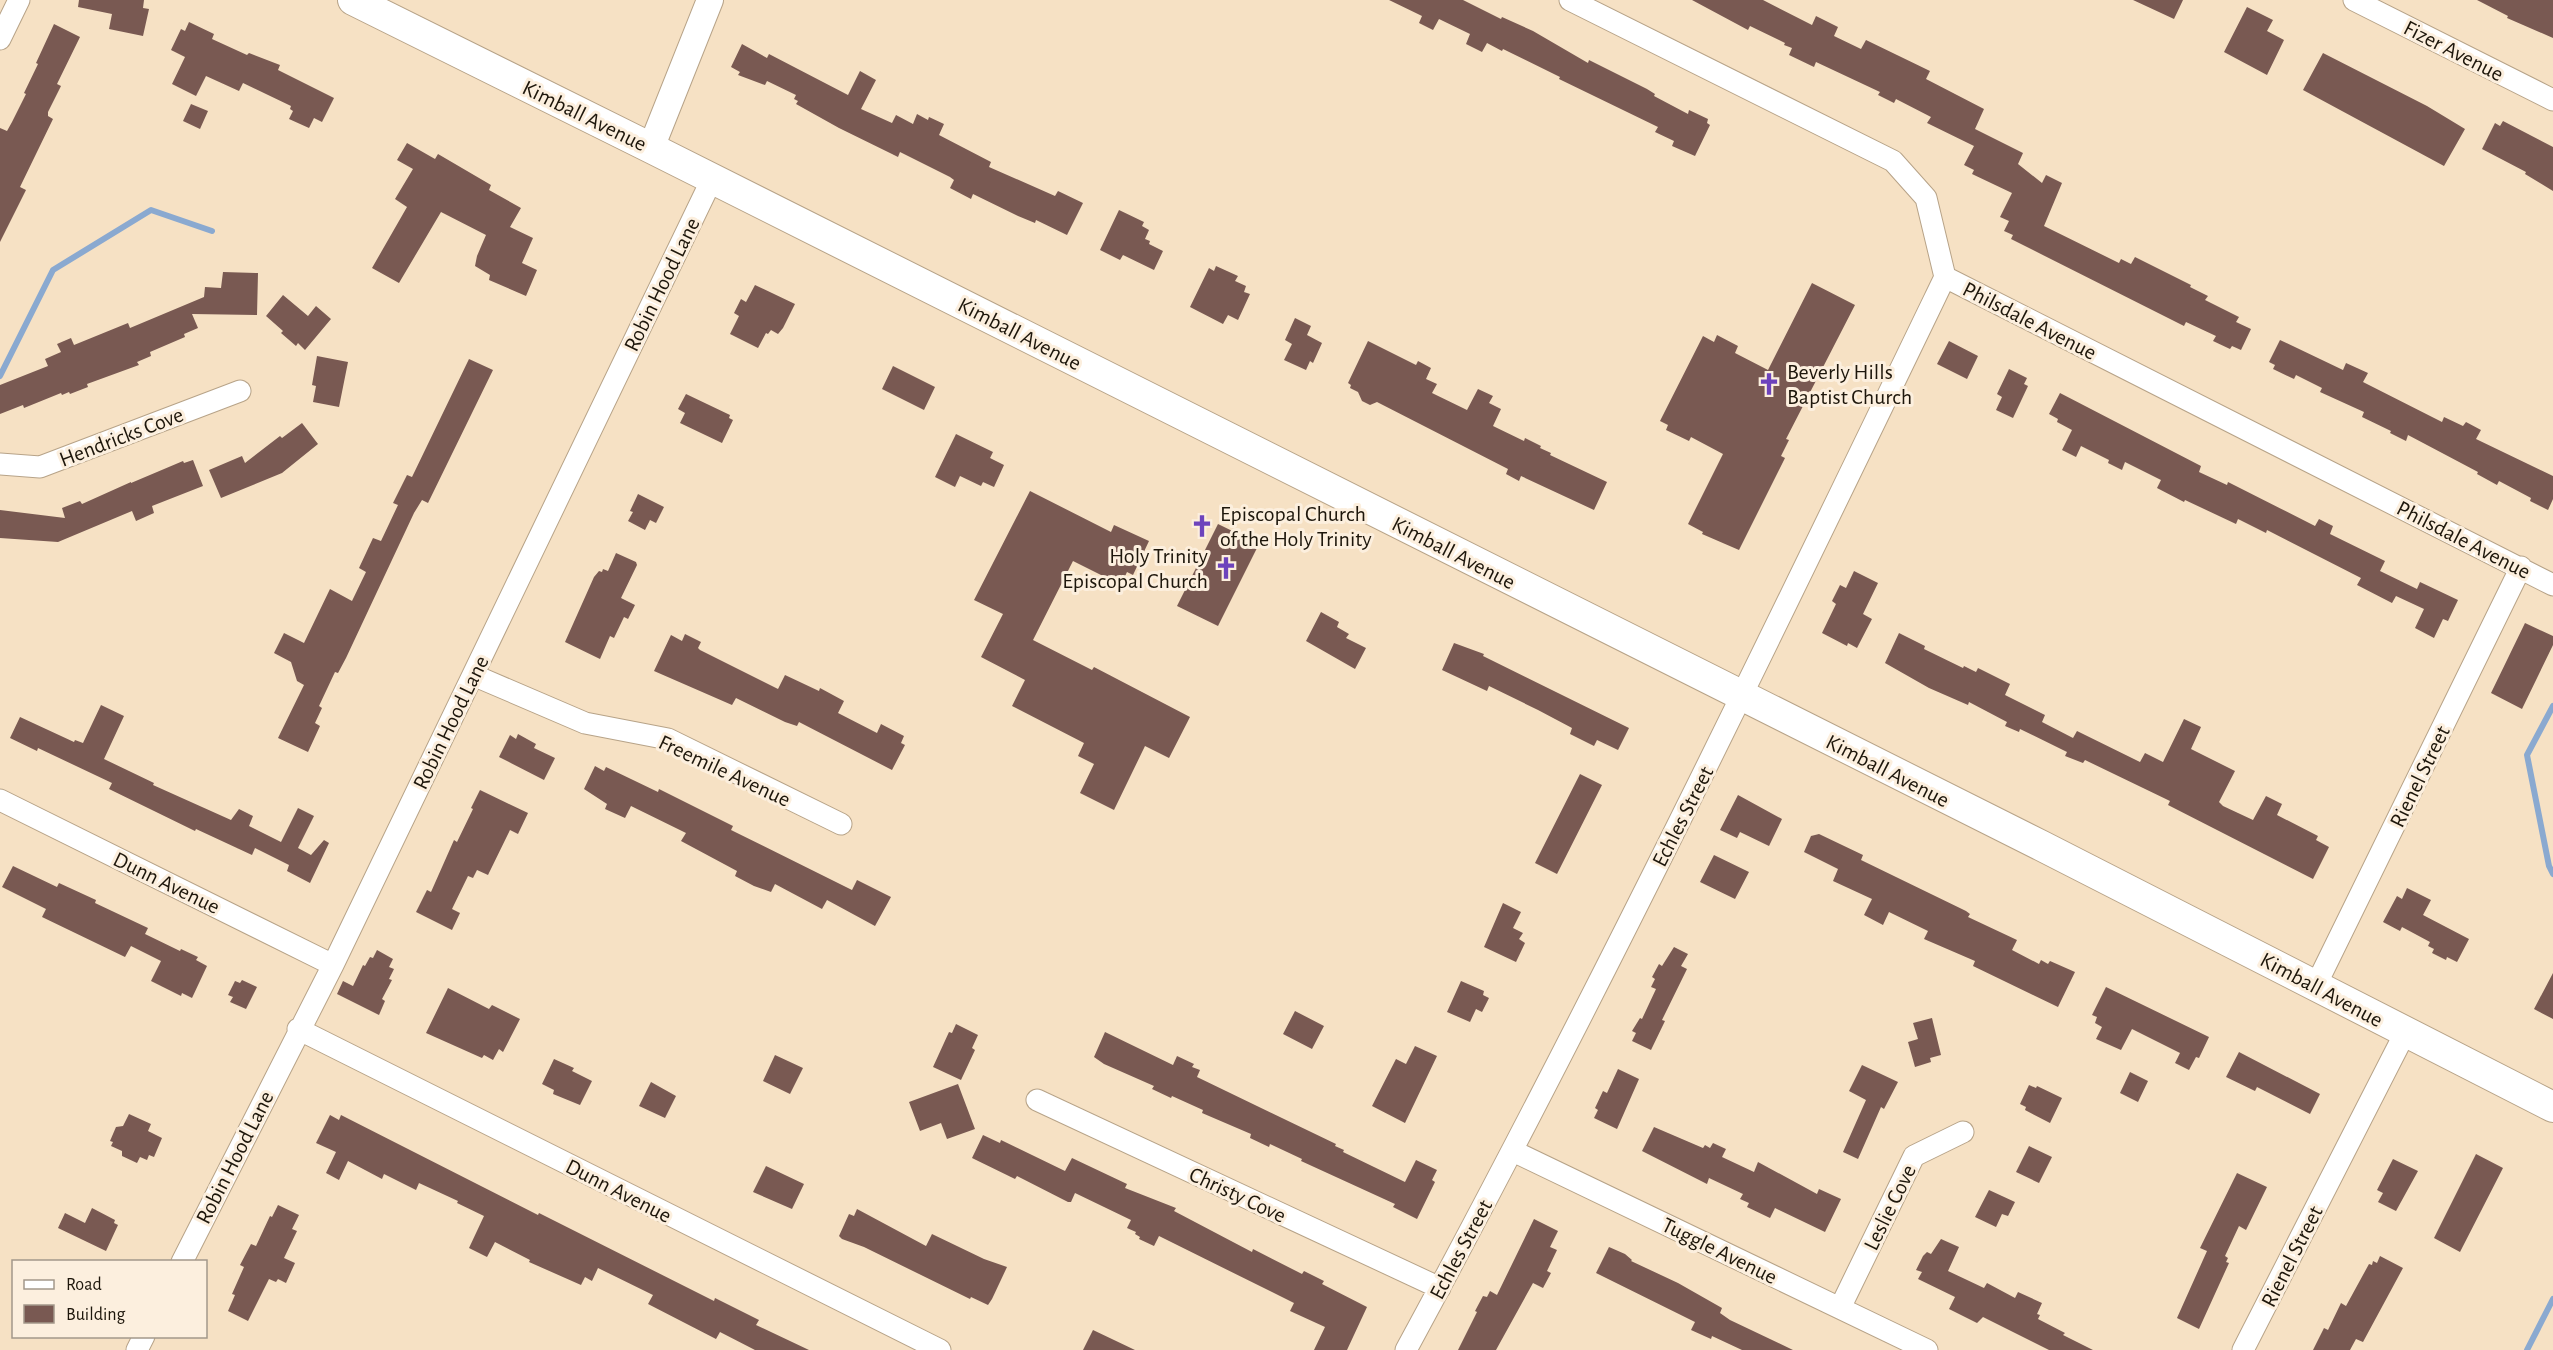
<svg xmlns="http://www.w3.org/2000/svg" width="2553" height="1350" font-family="'Alegreya Sans',sans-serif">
  <rect width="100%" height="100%" fill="#f6e1c4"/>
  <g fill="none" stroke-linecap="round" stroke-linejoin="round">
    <!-- stream -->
    <path stroke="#8aa9d0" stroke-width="6" d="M0 376 53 270 151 210 212 231
      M2553 706 2527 755 2549 866 2553 874
      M2527 1350 2553 1299"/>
  </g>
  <!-- building -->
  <path fill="#795952" d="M79 0H144L143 8 149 9 143 36 109 29 112 14 78 7Z
    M1389 0H1463L1501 19 1502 17 1533 31 1588 63 1589 60 1647 89 1655 94 1654 96 1688 114 1689 110 1708 119 1707 123 1710 125 1695 156 1672 146 1674 141 1655 132 1658 127 1559 79 1560 77 1503 49 1502 51 1487 43 1482 52 1466 44 1470 34 1439 19 1433 30 1419 23 1422 16Z
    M1692 0H1763L1812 25 1816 16 1838 27 1834 36 1861 49 1866 40 1930 71 1926 79 1984 109 1975 129 2023 153 2018 164 2042 183 2046 175 2062 183 2044 226 2119 263 2121 259 2131 264 2135 257 2191 285 2190 287 2208 296 2205 300 2239 317 2236 322 2251 329 2241 350 2232 346 2230 349 2213 341 2216 336 2186 322 2184 326 2011 239 2013 235 2004 231 2009 221 2000 217 2012 193 1972 174 1974 170 1964 165 1974 146 1927 123 1931 117 1896 99 1894 103 1878 95 1880 92 1816 62 1814 67 1789 55 1792 48 1784 45 1785 43 1750 26 1748 30Z
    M2133 0H2183L2174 19Z
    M2477 0H2553V38L2507 18 2508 16Z
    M2247 7 2273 20 2267 31 2284 40 2267 75 2224 52Z
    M189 22 214 34 212 39 247 55 249 53 280 65 278 70 334 98 322 122 314 118 309 128 289 119 293 111 290 109 291 106 243 83 239 91 206 76 196 96 172 84 185 57 171 50 181 29 185 31Z
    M54 24 80 37 57 84 61 86 48 112V116L53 119 20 187 26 190 0 242V128L7 131 12 122 26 94 24 93 38 64 36 63Z
    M742 44 767 58 769 54 848 95 860 71 876 80 861 109 892 123 896 115 913 124 917 114 928 120 929 117 944 124 939 135 991 162 989 167 1055 196 1058 191 1083 203 1067 235 1036 220 1035 223 1018 216 973 194 971 199 950 188 954 180 950 177 900 152 898 157 892 154 839 128 796 104 798 101 794 99 796 95 767 81 765 85 738 75 740 72 731 67Z
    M2323 53 2427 106 2465 129 2444 166 2303 90Z
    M191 104 208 111 200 129 183 121Z
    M2503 121 2553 147V191L2525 174 2526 172 2482 149 2495 123 2500 126Z
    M407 143 435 159 438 154 491 185 489 190 521 208 510 227 533 238 522 263 537 270 526 296 489 280 490 275 475 266 477 256 486 235 441 212 399 283 372 268 407 207 395 199 413 169 397 160Z
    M1119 210 1144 222 1142 226 1149 230 1145 239 1150 241 1149 244 1163 251 1154 270 1123 255 1120 260 1100 250Z
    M1216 266 1238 276 1235 281 1246 286 1244 292 1250 294 1238 320 1228 315 1223 324 1190 307 1209 268 1214 271Z
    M223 272 258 273 257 315 192 314 198 328 184 334 185 337 150 352 151 356 137 362 139 365 87 384 88 387 70 394 69 392 62 395 61 393 24 408 23 405 0 414V385L48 366 45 359 61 352 57 344 71 338 74 345 128 323 130 328 204 297 205 287 221 288Z
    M1812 283 1855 305 1786 439 1789 440 1781 456 1785 458 1739 550 1702 534 1703 532 1688 524 1723 454 1691 437 1689 441 1666 430 1668 425 1660 421 1703 336 1714 342 1717 335 1738 346 1735 353 1768 370Z
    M755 285 795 304 783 328 778 334 771 330 768 334 766 333 758 348 730 334 739 316 734 313 741 299 746 302Z
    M283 295 308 316 316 306 331 319 305 350 298 343 296 346 281 333 283 331 266 316Z
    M1295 318 1311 326 1307 335 1322 343 1313 363 1310 361 1306 370 1284 360 1292 344 1285 340Z
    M2280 340 2343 370 2346 363 2368 373 2363 382 2442 422 2444 417 2463 426 2466 422 2481 430 2476 439 2553 476V499L2548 510 2530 501 2531 498 2499 481 2497 485 2477 474 2478 472 2408 435 2406 441 2390 433 2391 431 2362 417 2364 412 2320 392 2322 388 2296 375 2294 379 2273 369 2275 365 2269 362Z
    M1368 341 1416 365 1418 361 1431 368 1426 379 1437 384 1432 393 1467 410 1478 389 1493 396 1489 403 1501 409 1493 426 1524 441 1525 438 1541 446 1540 448 1551 453 1550 455 1607 482 1594 510 1521 476 1519 481 1506 474 1508 469 1377 402 1370 405 1362 401 1358 392 1350 388 1351 385 1348 383Z
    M1949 341 1978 356 1967 379 1937 364Z
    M317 356 348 362 339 407 313 402 316 386 312 385Z
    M469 359 493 370 428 503 422 500 414 513 346 658 338 673 335 672 319 706 322 708 315 723 320 726 308 752 278 738 304 685 297 681 291 662 274 653 284 633 304 643 330 589 352 601 366 572 359 568 373 538 381 541 398 505 393 503 407 475 412 477Z
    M893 366 935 387 924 410 882 389Z
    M2009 369 2027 378 2024 384 2028 386 2013 418 1996 410 2002 397 1997 394Z
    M2060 393 2201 466 2199 472 2227 485 2228 482 2315 526 2319 519 2333 526 2330 534 2385 561 2380 571 2417 589 2420 582 2458 600 2448 621 2443 619 2434 638 2415 628 2424 609 2396 596 2392 603 2357 585 2361 578 2267 530 2266 533 2238 519 2236 524 2185 500 2184 502 2157 488 2161 480 2125 462 2122 470 2108 463 2109 460 2081 446 2076 457 2062 450 2072 430 2057 422 2058 419 2049 414Z
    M686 394 730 415 729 418 733 420 722 443 680 423 685 413 678 409Z
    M302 423 318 444 282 473 221 498 209 470 242 456 245 463 280 436 282 438Z
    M956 434 993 452 990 458 1004 465 994 487 983 482 981 486 960 476 955 487 935 477Z
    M193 460 203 486 152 506 154 513 136 521 132 511 58 542 0 538V510L65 518 62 508 80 501 82 504 131 482V483L183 461 184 463Z
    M1030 491 1111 532 1114 525 1149 541 1133 575 1127 572 1121 585 1073 561 1033 640 1092 670 1094 667 1190 717 1169 758 1145 746 1114 810 1080 793 1094 764 1078 756 1084 743 1012 706 1025 680 981 657 1003 614 974 600Z
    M638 494 664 507 656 523 650 520 645 530 628 521 633 512 630 511Z
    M1218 524 1259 544 1218 626 1177 606Z
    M616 553 636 562 637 565 621 598 635 605 628 619 624 617 614 638 610 636 600 659 565 642 594 577 599 571 602 572 603 569 608 571Z
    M1854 571 1878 583 1863 614 1872 619 1857 648 1848 643 1847 646 1822 633 1836 604 1832 601 1840 585 1846 588Z
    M1321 612 1339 622 1337 627 1349 634 1346 638 1366 648 1355 669 1306 641Z
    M2525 623 2553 636V645L2522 709 2491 693Z
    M1899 633 1925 646 1924 649 1963 668 1964 666 1976 672 1978 668 2010 684 2005 695 2045 715 2042 722 2073 738 2077 731 2140 762 2145 753 2163 762 2184 719 2201 727 2191 749 2235 771 2219 802 2223 806 2253 820 2266 796 2282 804 2277 815 2318 836 2316 840 2329 847 2313 879 2168 805 2170 801 2085 760 2083 763 2065 756 2067 752 2020 729 2019 732 2005 726 2007 722 1969 702 1968 705 1929 688 1885 663Z
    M685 634 701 642 698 648 700 650 778 689 785 675 819 691 820 688 844 701 838 713 877 733 881 724 904 736 901 743 905 745 892 770 799 722 797 726 785 722 736 698 732 705 654 671 671 635 682 641Z
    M1454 643 1484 654 1483 656 1629 728 1618 750 1597 740 1594 746 1570 734 1572 728 1538 710 1489 686 1487 691 1442 670Z
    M101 705 124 716 104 759 154 783 153 785 231 820 239 809 253 816 249 826 281 842 298 808 314 816 298 848 311 855 324 840 329 843 310 883 287 871 289 865 255 848 252 855 196 829 195 831 109 789 112 783 38 748 37 751 10 738 20 717 74 742 75 740 83 743Z
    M518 734 536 744 534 748 555 758 544 780 499 757 510 735 516 739Z
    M595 766 604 771 606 767 658 792 659 789 733 826 731 830 852 890 857 880 891 897 875 926 827 900 822 909 775 884 771 892 754 886 735 876 737 871 681 841 686 833 631 806 625 818 605 809 607 804 584 789Z
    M1580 774 1602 785 1557 874 1535 863Z
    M480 790 528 813 518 834 510 830 488 875 477 870 473 878 468 876 452 909 460 913 452 930 416 912 427 890 431 892 454 840 457 842 473 809 471 808Z
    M1738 795 1782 819 1769 846 1740 832 1737 838 1720 830Z
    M1819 834 1863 855 1861 860 1966 911 1970 914 1968 917 2017 940 2012 950 2039 964 2041 960 2048 964 2050 961 2075 972 2058 1007 1973 966 1975 961 1924 939 1928 931 1889 912 1883 925 1864 915 1872 899 1833 881 1838 869 1804 852 1811 836Z
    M1714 855 1749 872 1735 899 1700 882Z
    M13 866 57 887 59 883 96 900 95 903 148 928 145 934 180 951 181 949 198 957 196 960 207 966 192 998 182 993 181 996 151 981 161 961 131 946 125 957 42 917 46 909 2 887Z
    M2407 888 2431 900 2423 915 2469 939 2457 962 2447 957 2446 960 2432 953 2434 949 2428 946 2430 942 2402 927 2400 931 2383 922 2397 896 2402 899Z
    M1503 903 1521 912 1513 928 1523 933 1519 939 1525 943 1516 962 1484 947Z
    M1674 947 1688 954 1681 966 1687 969 1662 1020 1665 1021 1651 1050 1632 1041 1636 1033 1632 1031 1640 1018 1642 1019 1656 989 1651 987 1655 979 1652 977 1659 964 1662 966Z
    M377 950 393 959 389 967 394 969 389 979 392 980 382 999 385 1001 379 1015 337 994 343 981 353 986 363 965 365 966 370 957 373 958Z
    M2553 973V1019L2534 1009Z
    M242 980 257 987 246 1009 230 1002 233 997 228 995 235 981 240 983Z
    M1461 981 1484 991 1483 995 1489 998 1482 1012 1476 1009 1470 1022 1447 1012Z
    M2106 987 2209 1037 2199 1058 2196 1057 2189 1070 2175 1063 2180 1053 2132 1029 2121 1050 2096 1039 2102 1027 2095 1023 2097 1017 2092 1015Z
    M448 988 489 1009 492 1005 520 1019 503 1052 499 1049 493 1060 484 1055 482 1058 426 1033Z
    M1295 1011 1324 1026 1312 1049 1283 1034Z
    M1932 1018 1941 1055 1930 1058 1931 1062 1915 1067 1908 1042 1918 1039 1913 1023Z
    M956 1024 978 1035 972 1048 975 1050 961 1080 933 1067 949 1032 952 1033Z
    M1105 1032 1173 1065 1177 1056 1194 1064 1192 1067 1200 1070 1197 1077 1336 1144 1335 1146 1344 1150 1343 1152 1405 1182 1416 1160 1437 1170 1432 1180 1435 1182 1417 1219 1393 1207 1395 1204 1301 1161 1302 1159 1270 1144 1269 1147 1250 1138 1251 1134 1202 1113 1203 1110 1172 1096 1171 1098 1152 1089 1154 1086 1104 1064 1094 1057Z
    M1415 1046 1437 1056 1405 1123 1372 1106 1396 1059 1406 1064Z
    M2239 1052 2320 1094 2310 1114 2257 1087 2255 1091 2226 1077Z
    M775 1055 803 1068 790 1094 763 1081Z
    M554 1059 574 1068 572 1071 592 1081 580 1105 553 1094 554 1090 542 1084Z
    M1862 1065 1898 1082 1884 1109 1881 1107 1858 1159 1843 1152 1866 1100 1849 1091Z
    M1618 1069 1639 1079 1617 1129 1594 1118 1598 1110 1595 1108 1603 1091 1607 1093Z
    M2130 1072 2148 1081 2138 1102 2120 1093Z
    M651 1082 676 1096 665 1118 639 1106Z
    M958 1084 975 1129 947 1139 941 1123 920 1131 909 1102Z
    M2029 1085 2036 1088 2037 1086 2062 1098 2050 1123 2025 1110 2026 1107 2020 1104Z
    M129 1114 151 1124 148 1131 162 1138 154 1157 149 1155 147 1160 140 1157 137 1163 122 1156V1151L111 1146 113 1142 110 1141 116 1127 123 1126Z
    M330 1115 339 1120 341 1115 538 1215 539 1213 714 1301 715 1298 759 1320 756 1325 809 1350H755L720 1332 716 1339 648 1304 653 1295 598 1268 592 1281 585 1277 581 1285 529 1262 530 1260 495 1242 487 1257 469 1248 484 1216 457 1203 458 1201 419 1183 416 1190 384 1174 382 1179 348 1161 339 1180 326 1173 336 1152 316 1143Z
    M1654 1127 1703 1148 1705 1145 1710 1148 1713 1143 1726 1149 1722 1157 1754 1172 1758 1162 1817 1194 1819 1189 1841 1199 1825 1232 1775 1208 1770 1218 1747 1207 1749 1203 1740 1199 1743 1194 1709 1178 1707 1184 1642 1151Z
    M983 1135 1000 1143 1001 1140 1065 1171 1072 1158 1127 1184 1125 1188 1176 1208 1174 1211 1252 1252 1253 1249 1302 1274 1304 1271 1324 1281 1322 1284 1367 1307 1347 1350H1314L1325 1327 1290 1311 1294 1303 1159 1236 1154 1246 1139 1239 1140 1237 1135 1234 1136 1232 1127 1228 1131 1220 1075 1193 1071 1202H1068L1017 1176 1015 1179 972 1158Z
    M2029 1146 2052 1157 2039 1183 2016 1172Z
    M2476 1154 2503 1168 2460 1252 2434 1238Z
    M2393 1159 2418 1171 2396 1211 2378 1202 2383 1193 2377 1190Z
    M766 1166 804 1184 792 1209 753 1192Z
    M2237 1173 2267 1187 2246 1230 2239 1226 2225 1256 2228 1258 2226 1262 2229 1263 2199 1329 2177 1318 2207 1251 2200 1248Z
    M1989 1190 2015 1202 2008 1216 2002 1214 1996 1227 1975 1217Z
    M278 1205 299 1215 292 1229 297 1231 284 1258 295 1263 286 1283 278 1279 276 1282 269 1279 248 1321 228 1311 235 1295 232 1294 244 1267 240 1265 251 1244 256 1246 270 1216 272 1217Z
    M92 1208 115 1220 114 1223 118 1225 106 1251 58 1228 65 1213 85 1223Z
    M857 1209 926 1246 932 1234 984 1259 1007 1267 992 1299 988 1305 971 1297 970 1299 864 1247 842 1239 839 1236 849 1214 854 1216Z
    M1534 1219 1558 1231 1550 1247 1557 1250 1547 1271 1551 1273 1543 1288 1533 1283 1496 1350H1458L1477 1312 1475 1311 1483 1296 1487 1297 1490 1291 1497 1295Z
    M1941 1239 1959 1247 1948 1271 1984 1288 1987 1283 2015 1298 2018 1292 2042 1303 2037 1314 2040 1315 2038 1319 2065 1333 2063 1335 2093 1350H2049L1983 1317 1977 1323 1949 1309 1955 1297 1918 1279 1922 1272 1916 1270 1923 1256 1927 1252 1931 1254Z
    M1609 1247 1625 1254 1632 1260 1631 1261 1678 1283 1722 1308 1720 1313 1730 1320 1793 1350H1742L1712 1336 1711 1339 1691 1330 1695 1322 1596 1273Z
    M2380 1256 2403 1268 2363 1342 2356 1339 2350 1350H2313L2324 1328 2328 1330 2341 1303 2346 1306 2369 1264 2372 1265 2373 1261 2377 1263Z
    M1093 1330 1135 1350H1083Z"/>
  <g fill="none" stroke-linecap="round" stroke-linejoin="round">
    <!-- minor casing -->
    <g stroke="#b7a388" stroke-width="23">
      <path id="minor" d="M1570 0 1893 161 1926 198 1945 277 2553 585
        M2354 0 2553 100
        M0 39 19 0
        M0 464 40 467 240 391
        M473 675 585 723 668 739 841 824
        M0 800 333 965
        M2316 985 2521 567
        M298 1029 940 1350
        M1037 1100 1440 1288
        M1513 1151 1927 1350
        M182 1262 333 965 712 179
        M1840 1308 1914 1156 1963 1132
        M137 1350 144 1336
        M1406 1350C1597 998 1771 637 1945 277
        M2243 1350 2405 1033"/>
    </g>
    <!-- tertiary casing -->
    <g stroke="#b7a388" stroke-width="28">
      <path id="tertiary" d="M651 148 710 0"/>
    </g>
    <!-- secondary casing -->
    <g stroke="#b7a388" stroke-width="32">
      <path id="secondary" d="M353 0 651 148 2042 846 2553 1107"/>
    </g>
    <!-- minor -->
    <use href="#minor" stroke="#fff" stroke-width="21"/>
    <!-- tertiary -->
    <use href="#tertiary" stroke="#fff" stroke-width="26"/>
    <!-- secondary -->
    <use href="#secondary" stroke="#fff" stroke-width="30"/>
  </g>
  <!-- icons -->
  <defs>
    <g id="church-bare" transform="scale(1.8)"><path d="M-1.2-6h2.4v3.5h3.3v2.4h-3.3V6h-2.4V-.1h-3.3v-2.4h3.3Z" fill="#6d43bc" stroke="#fcefde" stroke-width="2.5" paint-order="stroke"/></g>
  </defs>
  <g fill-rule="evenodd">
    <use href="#church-bare" x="1769" y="384"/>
    <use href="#church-bare" x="1202" y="526"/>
    <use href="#church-bare" x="1226" y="568"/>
  </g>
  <g text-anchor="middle" stroke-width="6" stroke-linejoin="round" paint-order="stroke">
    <!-- street labels -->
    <g font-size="22" fill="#1d160b" stroke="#fcefde">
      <text transform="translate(2454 50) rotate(27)" y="8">Fizer Avenue</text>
      <text transform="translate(585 115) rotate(26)" y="8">Kimball Avenue</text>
      <text transform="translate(661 284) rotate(-64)" y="8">Robin Hood Lane</text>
      <text transform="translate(2030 320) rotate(27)" y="8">Philsdale Avenue</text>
      <text transform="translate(1020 333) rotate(27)" y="8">Kimball Avenue</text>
      <text transform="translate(121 436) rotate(-21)" y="8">Hendricks Cove</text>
      <text transform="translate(2464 539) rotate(27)" y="8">Philsdale Avenue</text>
      <text transform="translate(1454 552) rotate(27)" y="8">Kimball Avenue</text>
      <text transform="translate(450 722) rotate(-64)" y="8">Robin Hood Lane</text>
      <text transform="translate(725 770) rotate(25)" y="8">Freemile Avenue</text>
      <text transform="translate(1888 770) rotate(27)" y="8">Kimball Avenue</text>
      <text transform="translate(2419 776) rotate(-64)" y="8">Rienel Street</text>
      <text transform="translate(1682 816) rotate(-63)" y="8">Echles Street</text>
      <text transform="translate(167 882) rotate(26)" y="8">Dunn Avenue</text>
      <text transform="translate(2322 989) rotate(28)" y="8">Kimball Avenue</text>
      <text transform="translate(234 1157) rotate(-63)" y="8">Robin Hood Lane</text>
      <text transform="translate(619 1190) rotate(27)" y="8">Dunn Avenue</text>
      <text transform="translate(1238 1194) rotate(25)" y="8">Christy Cove</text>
      <text transform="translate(1889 1207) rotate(-64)" y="8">Leslie Cove</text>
      <text transform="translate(1460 1249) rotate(-62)" y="8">Echles Street</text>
      <text transform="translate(1720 1250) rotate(26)" y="8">Tuggle Avenue</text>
      <text transform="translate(2291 1256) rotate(-63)" y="8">Rienel Street</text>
    </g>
    <!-- poi labels -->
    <g font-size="22" fill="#1d160b" stroke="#fcefde" text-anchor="start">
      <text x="1787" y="379">Beverly Hills<tspan x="1787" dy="25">Baptist Church</tspan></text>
      <text x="1220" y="521">Episcopal Church<tspan x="1220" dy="25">of the Holy Trinity</tspan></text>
      <text x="1208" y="563" text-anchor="end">Holy Trinity<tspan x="1208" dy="25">Episcopal Church</tspan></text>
    </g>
  </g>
  <!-- legend -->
  <rect x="12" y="1260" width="195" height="78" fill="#fcefde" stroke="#a3988a" stroke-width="1.5"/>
  <rect x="24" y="1280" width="30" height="9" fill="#ffffff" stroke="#a3988a" stroke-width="1.5"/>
  <text x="66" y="1290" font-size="18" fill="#1d160b">Road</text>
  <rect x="24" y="1305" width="30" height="18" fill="#795952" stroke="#a3988a" stroke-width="1.5"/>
  <text x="66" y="1320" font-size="18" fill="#1d160b">Building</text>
</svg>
